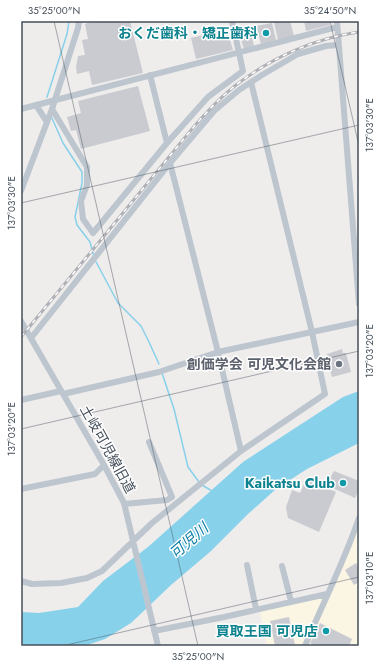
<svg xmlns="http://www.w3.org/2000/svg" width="380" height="667" font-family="Jost,'Noto Sans JP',sans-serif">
  <rect width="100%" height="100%" fill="#efecec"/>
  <!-- commercial -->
  <path fill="#fbf6e4" d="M359 528V646H267L259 608 327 594 354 532Z"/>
  <!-- water -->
  <path fill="#87d1eb" d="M359 391V443L307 469 276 489 248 514 211 551 171 585 131 623 105 639 84 646H35L21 644V612L39 613 78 607 103 581 148 547 243 462 343 397Z"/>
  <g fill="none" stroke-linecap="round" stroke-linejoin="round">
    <!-- stream -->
    <path stroke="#87d1eb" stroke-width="1.5" d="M47 97 67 34 69 21
      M51 116 63 143 82 172V183L75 217 77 225 90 242 94 257
      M95 260 118 303 141 326 149 342 159 364
      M162 373 174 409 188 467 199 482
      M202 485 212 491"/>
  </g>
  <!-- building -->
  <path fill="#c9cbd1" d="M93 21H130L143 73 92 85 89 71 77 74 76 67 78 56 85 55 82 40 88 39 85 24Z
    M278 21H290L294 36 278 40 274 22Z
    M304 21H329L330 25 306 31Z
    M272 23 276 40 261 44 256 26Z
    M250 28 254 46 244 49 238 30Z
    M224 30 225 34 228 33 233 50 196 59 191 38Z
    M138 86 150 131 81 149 76 130 71 131 67 117 81 113 78 101Z
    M342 349 343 353H346L351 372 332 377 326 357 327 354Z
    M334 471 359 481V490L355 498 326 485Z
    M306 479 336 492 319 532 288 518 286 507 292 490 300 493Z
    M356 563 359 569V582L354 585 345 570Z
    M289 617 295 645 275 646 270 621Z
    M320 623 352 639 349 646H316L310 643Z"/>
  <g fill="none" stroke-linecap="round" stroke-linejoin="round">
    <!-- minor -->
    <path stroke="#bdc6cf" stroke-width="6" d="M337 21 359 304
      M36 105 47 122
      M21 109 337 27
      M52 109 87 167V185L81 201 83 219 93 233 167 143 150 75
      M167 143 208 97 243 71 232 21
      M170 163 218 352 241 451
      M21 191 52 109 78 28 79 21
      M21 321 104 465 124 503 158 646
      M31 338 170 163 214 111 239 90 262 75 298 54 326 46 338 45
      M63 394 159 372 218 352 359 322
      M21 400 61 391
      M21 489 95 474 104 465
      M124 504 167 500 172 497 149 442
      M247 565 256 609
      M282 566 291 601
      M21 581 32 584 61 583 87 578 102 571 152 523 241 451 325 394 312 332 251 82
      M154 631 224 617 327 594
      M305 646C323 603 344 562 359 518"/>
    <!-- rail casing -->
    <g stroke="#afb1b7" stroke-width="3">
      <path id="rail" d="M21 337 187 135C202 117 218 99 236 85 271 58 315 38 359 32"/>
    </g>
    <!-- rail -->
    <use href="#rail" stroke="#fff" stroke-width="1.5" stroke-dasharray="4.5" stroke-linecap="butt"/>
  </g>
  <!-- ticks -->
  <path fill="none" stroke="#454f5a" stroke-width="1" stroke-opacity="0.45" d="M54 21 198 646M330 21 359 146M21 203 359 125M21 429 359 351M62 646 359 577"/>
  <!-- markers -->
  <g fill="#0f9aa8" stroke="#fff" stroke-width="1.5">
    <circle cx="266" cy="33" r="4"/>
    <circle cx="343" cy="483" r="4"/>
    <circle cx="326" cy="631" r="4"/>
  </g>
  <circle fill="#6b7280" stroke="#fff" stroke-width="1.5" cx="339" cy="364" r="4"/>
  <g text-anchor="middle" stroke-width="3" stroke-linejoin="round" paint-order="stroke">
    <!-- culture labels -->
    <g font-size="14" font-weight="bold" fill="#0d838f" stroke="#fff" text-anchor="end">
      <text x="258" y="38">おくだ歯科・矯正歯科</text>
      <text x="335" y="488">Kaikatsu Club</text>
      <text x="318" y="636">買取王国 可児店</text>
    </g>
    <!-- worship labels -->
    <g font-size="14" font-weight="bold" fill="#5b616d" stroke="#fff" text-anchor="end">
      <text x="331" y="369">創価学会 可児文化会館</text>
    </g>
    <!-- street labels -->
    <g font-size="14" fill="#454f5a" stroke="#fff">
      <text transform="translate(108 449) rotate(61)" y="5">土岐可児線旧道</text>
    </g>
    <!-- water labels -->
    <g font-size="15" font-style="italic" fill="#0d7ea5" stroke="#fff">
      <text transform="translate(189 541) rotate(-41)" y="5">可児川</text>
    </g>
  </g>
  <!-- border -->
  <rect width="380" height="667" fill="none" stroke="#ffffff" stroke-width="44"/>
  <rect x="22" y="22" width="336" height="623" fill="none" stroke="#454f5a" stroke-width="1.5"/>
  <g font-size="10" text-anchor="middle" fill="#454f5a">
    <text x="54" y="14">35°25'00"N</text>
    <text x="330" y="14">35°24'50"N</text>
    <text transform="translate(369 125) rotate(-90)" y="4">137°03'30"E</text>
    <text transform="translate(11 203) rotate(-90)" y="4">137°03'30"E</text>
    <text transform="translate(369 351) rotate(-90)" y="4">137°03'20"E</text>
    <text transform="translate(11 429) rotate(-90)" y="4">137°03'20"E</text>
    <text transform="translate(369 578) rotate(-90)" y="4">137°03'10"E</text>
    <text x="198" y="660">35°25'00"N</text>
  </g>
</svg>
